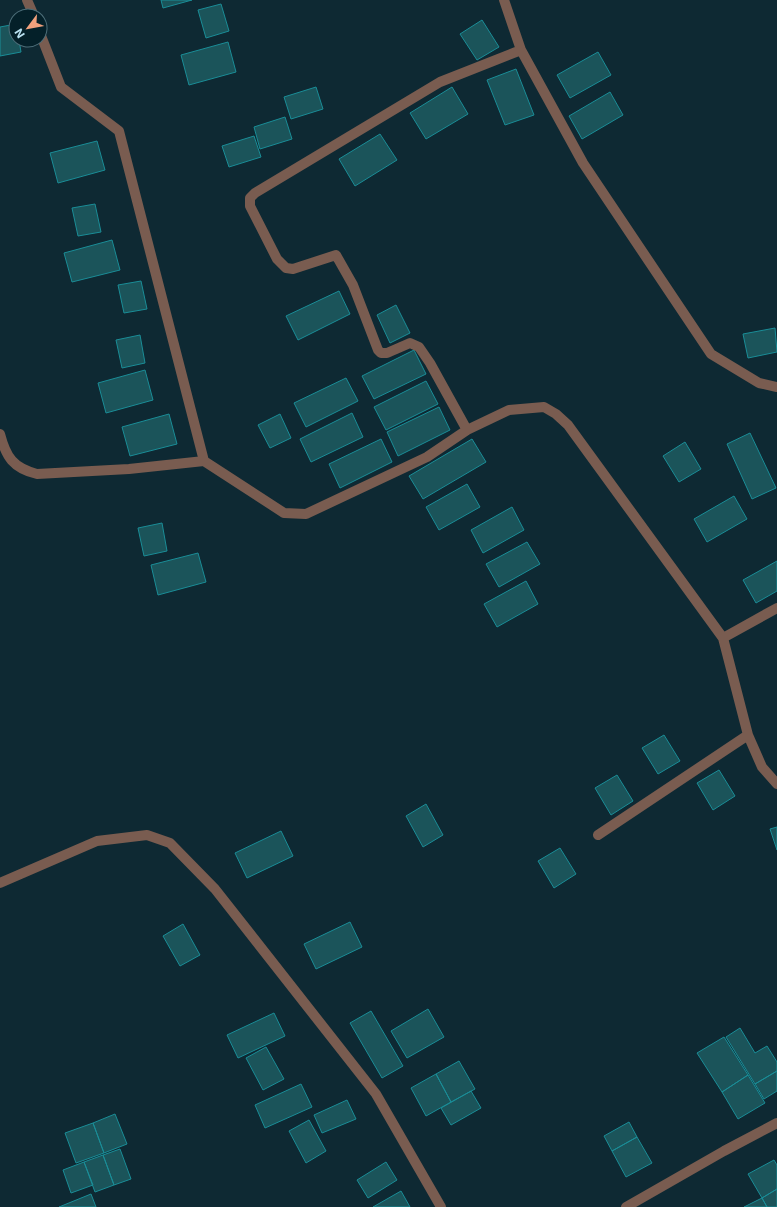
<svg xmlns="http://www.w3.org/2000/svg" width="777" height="1207" font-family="Inter,sans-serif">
  <rect width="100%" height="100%" fill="#0e2933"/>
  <!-- building -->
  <path fill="#1b545a" stroke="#1a8d97" d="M161 0H192L163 8Z
    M221 4 229 31 206 38 198 10Z
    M482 20 499 47 477 60 460 34Z
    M16 24V40H19L21 52 0 56V27Z
    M228 42 236 72 189 85 181 55Z
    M598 52 611 75 570 98 557 75Z
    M516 69 534 115 505 125 487 80Z
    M316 87 323 109 291 119 284 97Z
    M452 87 468 114 426 139 410 113Z
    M610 92 623 115 582 139 569 116Z
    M285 117 292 139 260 149 254 127Z
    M380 134 397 160 355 186 339 159Z
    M254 136 261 157 229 167 222 146Z
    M97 141 105 170 58 183 50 153Z
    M95 204 101 232 78 236 72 208Z
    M112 240 120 270 72 282 64 253Z
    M141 281 147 309 124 313 118 285Z
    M339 291 350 314 298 340 286 316Z
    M396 305 410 333 390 343 377 315Z
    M775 328 777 352 748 358 743 334Z
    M140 335 145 363 122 368 116 340Z
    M414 350 426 374 374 399 362 376Z
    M145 370 153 400 106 413 98 383Z
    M346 378 358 401 306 427 294 403Z
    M426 381 438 404 386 430 374 407Z
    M439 407 450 430 398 456 387 432Z
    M352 413 363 437 311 462 300 439Z
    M169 414 177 444 130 456 122 427Z
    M280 414 291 438 270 448 258 425Z
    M750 433 776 488 752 499 727 444Z
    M381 439 392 462 340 488 329 464Z
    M472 439 486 462 423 499 409 476Z
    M685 442 701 469 679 482 663 456Z
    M467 484 480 507 439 530 426 507Z
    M734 496 747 519 707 542 694 519Z
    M512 507 524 530 483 553 471 530Z
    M162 523 167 551 144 556 138 528Z
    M527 542 540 564 499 587 486 564Z
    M198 553 206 582 158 595 151 565Z
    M777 561V591L756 603 743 580Z
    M526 581 538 604 497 627 484 604Z
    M664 735 680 761 658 774 642 748Z
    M719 770 735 796 713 810 697 783Z
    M617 775 633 801 611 815 595 788Z
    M426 804 443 835 423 847 406 816Z
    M777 827V850L770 829Z
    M281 831 293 856 247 878 235 853Z
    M560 848 576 874 554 888 538 861Z
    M350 922 362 947 316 969 304 944Z
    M183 924 200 955 180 966 163 936Z
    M428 1009 444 1037 407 1058 391 1031Z
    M371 1011 403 1066 382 1078 350 1023Z
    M274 1013 285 1036 238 1058 227 1035Z
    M740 1028 755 1053 767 1046 777 1062V1071L755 1084 726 1037Z
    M724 1037 748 1075 722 1092 697 1053Z
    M266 1047 284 1079 263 1090 246 1058Z
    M459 1061 475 1089 451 1102 436 1074Z
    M777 1071V1091L764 1099 755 1084Z
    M436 1074 451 1102 426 1116 411 1088Z
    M748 1075 765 1103 738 1119 722 1092Z
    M301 1084 312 1107 265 1128 255 1105Z
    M471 1091 481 1108 451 1125 441 1108Z
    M347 1100 356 1119 322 1133 314 1115Z
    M115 1114 127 1144 104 1153 93 1123Z
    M309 1120 326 1151 306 1163 289 1131Z
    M629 1122 637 1137 612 1151 604 1136Z
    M93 1123 104 1153 76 1163 65 1133Z
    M637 1137 652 1163 626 1177 612 1151Z
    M120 1149 131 1179 114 1185 103 1155Z
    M103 1155 114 1185 95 1192 84 1162Z
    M774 1160 777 1165V1189L762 1198 748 1174Z
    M84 1162 93 1185 71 1193 63 1170Z
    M386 1162 397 1180 368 1198 357 1180Z
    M777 1189V1207H767L762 1198Z
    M401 1191 410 1207H373Z
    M91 1194 96 1207H59Z
    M762 1198 767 1207H744Z"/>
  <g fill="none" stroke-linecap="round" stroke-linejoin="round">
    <!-- minor -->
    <path stroke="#795c50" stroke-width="10" d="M27 0 34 16
      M504 0 521 50 583 163 711 354 759 383 777 387
      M40 33 61 87 119 131 204 461
      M467 430 430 363 419 347 410 343 387 353H381L378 350 353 285 336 255 293 269 286 268 277 259 250 206V198L255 193 440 82 521 50
      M0 434C6 457 13 468 37 474L129 469 204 461 284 513 306 514 427 457 467 430 509 410 544 407 556 414 568 425 723 638 748 735 762 767 777 784
      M723 638 777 608
      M598 835 748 735
      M0 883 97 841 147 835 170 843 215 889 376 1094 441 1207
      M626 1207 724 1151 777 1123"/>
  </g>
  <!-- north arrow -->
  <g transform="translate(28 28) rotate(238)"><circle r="19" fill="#042029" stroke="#4d6e79"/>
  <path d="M0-3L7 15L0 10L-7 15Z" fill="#f1a17d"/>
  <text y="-6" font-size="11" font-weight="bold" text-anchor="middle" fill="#bae2f2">N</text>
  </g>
</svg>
